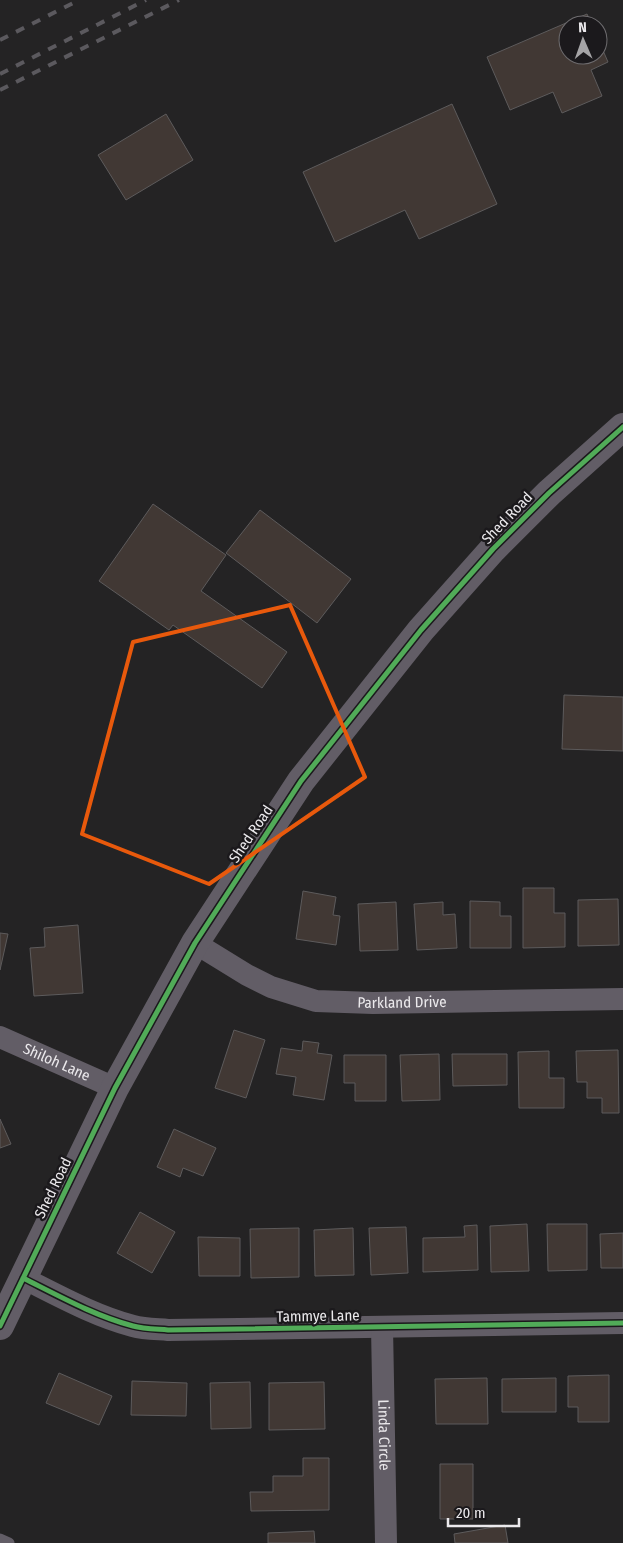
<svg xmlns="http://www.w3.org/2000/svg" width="623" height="1543" font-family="'Fira Sans Condensed',sans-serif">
  <rect width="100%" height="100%" fill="#242324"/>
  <!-- building -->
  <path fill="#413834" stroke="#5d5b5c" d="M587 14 592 25H568V55H598V39L608 62 591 70 602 96 562 113 553 92 510 110 487 57Z
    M452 104 497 204 419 239 405 210 335 242 303 172Z
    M166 114 193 160 126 200 98 155Z
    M153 504 226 555 201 591 287 652 262 688 173 625 169 630 99 581Z
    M260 510 351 579 317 623 226 553Z
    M564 695 623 697V751L562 749Z
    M523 888H554V913H565V947L523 948Z
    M303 891 336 897 333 915 340 916 336 945 296 939Z
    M618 899 619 945 578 946V900Z
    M470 901 500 902V916H511V948H470Z
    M396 902 398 950 360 951 358 904Z
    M443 902V915L455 914 457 948 417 950 414 904Z
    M78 925 83 993 34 996 30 948 45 947 44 928Z
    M0 933 8 934 0 970Z
    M234 1030 265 1040 246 1098 215 1088Z
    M303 1041 319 1043 317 1053 332 1055 324 1100 293 1095 296 1077 276 1074 281 1048 302 1051Z
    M618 1050 619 1113H602V1098H587V1082H577L576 1051Z
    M549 1051V1078H564V1108H519L518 1052Z
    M439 1054 440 1100 402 1101 400 1055Z
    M452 1054H507V1085L453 1086Z
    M344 1055H386V1101H355V1083H344Z
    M0 1119 11 1144 0 1148Z
    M174 1129 216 1148 203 1176 183 1168 180 1177 157 1167Z
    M140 1212 175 1232 152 1273 117 1253Z
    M527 1224 529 1271 491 1272 490 1226Z
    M547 1224H587V1270L548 1271Z
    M477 1225 478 1270 423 1272V1238L465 1237 464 1226Z
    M406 1227 408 1273 371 1275 369 1228Z
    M299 1228V1277L251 1278 250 1229Z
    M353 1228 354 1275 315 1276 314 1230Z
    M623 1233V1268H601L600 1234Z
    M198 1237 240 1238V1276H199Z
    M59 1373 112 1396 99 1425 46 1403Z
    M609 1375V1422H578V1407H568V1376Z
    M487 1378 488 1424H436L435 1379Z
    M556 1378V1412H502V1379Z
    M132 1381 187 1383 186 1416 131 1415Z
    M250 1382 251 1428 211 1429 210 1383Z
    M324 1382 325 1429 269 1430V1383Z
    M303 1458H329V1510L251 1511 250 1492H273V1476H303Z
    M440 1464H473V1519H440Z
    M505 1525 508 1543H455L454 1534Z
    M314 1531 315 1543H268V1533Z"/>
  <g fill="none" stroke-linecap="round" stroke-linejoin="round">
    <!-- service -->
    <path stroke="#625d66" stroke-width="11" d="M0 1539 9 1543"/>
    <!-- minor -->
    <g stroke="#625d66" stroke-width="22">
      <path id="s1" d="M195 943 247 975 271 987 316 1001 373 1003 623 999"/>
      <path id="s2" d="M0 1037 115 1088"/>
      <path d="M23 1278C59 1296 95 1316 133 1326 144 1329 157 1329 168 1330L623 1323"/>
      <path id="s3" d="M382 1327 386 1543"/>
    </g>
    <!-- tertiary -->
    <path stroke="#625d66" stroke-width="28" d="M0 1326 115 1088 195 943 301 781 421 630 493 549 549 493 623 427"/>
    <!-- rail -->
    <path stroke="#5b595e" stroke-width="4" stroke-dasharray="9 9" stroke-linecap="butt" d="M0 40 79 0
      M0 74 146 0
      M0 90 179 0"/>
    <!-- cycleway casing -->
    <g stroke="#1b191c" stroke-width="8">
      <path id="cycleway" d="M23 1278C59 1296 95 1316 133 1326 144 1329 157 1329 168 1330L623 1323
        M0 1326 115 1088 195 943 301 781 421 630 493 549 549 493 623 427"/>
    </g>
    <!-- cycleway -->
    <use href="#cycleway" stroke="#51ab58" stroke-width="5"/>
  </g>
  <!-- marked area -->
  <path fill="none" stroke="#e8590c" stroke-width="4" stroke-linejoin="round" d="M290 605 365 777 209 884 82 834 133 642Z"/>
  <g text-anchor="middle" stroke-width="5" stroke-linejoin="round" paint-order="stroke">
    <!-- street labels -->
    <g font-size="15" fill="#ebe9ec" stroke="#1b191c">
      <text transform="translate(507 518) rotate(-46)" y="5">Shed Road</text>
      <text transform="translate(251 834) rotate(-56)" y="5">Shed Road</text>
      <text dy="5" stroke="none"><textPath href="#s1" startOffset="221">Parkland Drive</textPath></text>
      <text dy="5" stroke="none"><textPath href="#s2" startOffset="62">Shiloh Lane</textPath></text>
      <text transform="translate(53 1188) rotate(-64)" y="5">Shed Road</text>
      <text transform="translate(318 1316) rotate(-1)" y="5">Tammye Lane</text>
      <text dy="5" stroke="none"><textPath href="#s3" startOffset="108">Linda Circle</textPath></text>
    </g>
  </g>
  <!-- north arrow -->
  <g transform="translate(583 40) rotate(358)"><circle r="24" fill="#1b191c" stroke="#6e6c6f"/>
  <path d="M0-4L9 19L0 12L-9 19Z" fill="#a5a4a6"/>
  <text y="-8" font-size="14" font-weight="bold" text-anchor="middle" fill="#ebe9ec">N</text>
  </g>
  <!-- scale -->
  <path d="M448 1518v8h71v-8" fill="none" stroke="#ebe9ec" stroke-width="2.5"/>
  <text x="456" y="1518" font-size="15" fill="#ebe9ec" stroke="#1b191c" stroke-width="4" paint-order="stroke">20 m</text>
</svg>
